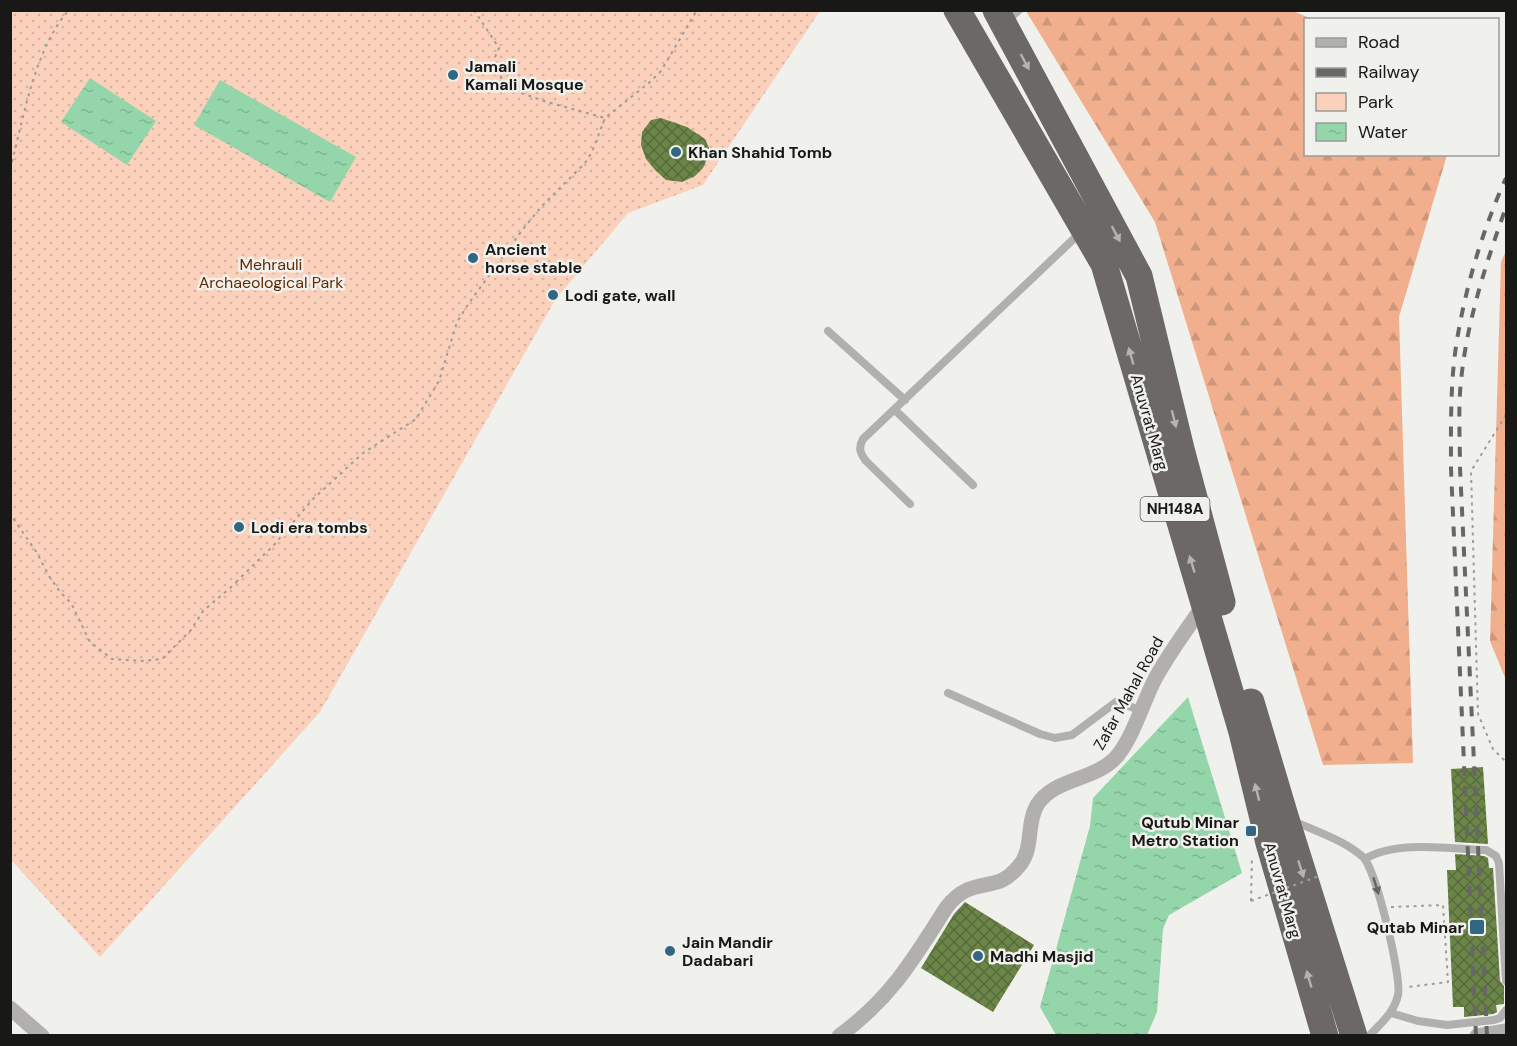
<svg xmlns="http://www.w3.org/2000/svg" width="1517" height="1046" font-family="'DM Sans',sans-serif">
  <defs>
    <pattern id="green-dots" width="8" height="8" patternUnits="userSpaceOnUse" patternTransform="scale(1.5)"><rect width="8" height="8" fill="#fbd1bc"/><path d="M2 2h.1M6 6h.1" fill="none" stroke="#d6b3a1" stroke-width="1.8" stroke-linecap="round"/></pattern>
    <pattern id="forest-firs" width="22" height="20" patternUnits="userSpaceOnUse" patternTransform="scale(1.5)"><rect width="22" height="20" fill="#f1af8e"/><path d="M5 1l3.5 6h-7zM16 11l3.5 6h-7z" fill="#ce967a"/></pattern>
    <pattern id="water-ripples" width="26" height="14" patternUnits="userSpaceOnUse" patternTransform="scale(1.5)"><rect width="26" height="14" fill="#94d5aa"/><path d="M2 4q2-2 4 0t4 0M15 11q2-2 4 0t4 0" fill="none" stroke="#7fb692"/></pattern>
    <pattern id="building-cross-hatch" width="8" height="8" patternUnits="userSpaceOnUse" patternTransform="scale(1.5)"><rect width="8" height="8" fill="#6b8549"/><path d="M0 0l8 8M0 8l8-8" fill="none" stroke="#576c3c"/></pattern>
  </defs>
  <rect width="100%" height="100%" fill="#f0f0ec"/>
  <!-- green -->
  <path fill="url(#green-dots)" d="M11 11H820L703 185 628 213 555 300 320 712 100 957 11 860Z"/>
  <!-- forest -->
  <path fill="url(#forest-firs)" d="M1026 11H1293L1312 19 1306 20V154L1447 155 1399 317 1413 763 1323 765 1155 222Z
    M1506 251V680L1490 641 1501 262Z"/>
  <!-- water -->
  <path fill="url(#water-ripples)" d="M90 78 156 121 127 165 61 122Z
    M220 80 356 157 330 202 194 125Z
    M1188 697 1242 873 1169 915 1163 929 1157 1012 1147 1035H1056L1040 1007 1090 826 1093 798Z"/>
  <!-- building -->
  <path fill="url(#building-cross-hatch)" d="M661 118 687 127 705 139 709 148 708 157 703 168 695 176 682 182 666 180 655 170 646 159 641 145 642 132 651 120Z
    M1483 767 1488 844 1455 842 1451 769Z
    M1455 854 1484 856 1488 858 1489 868H1493L1500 981 1504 986V1004L1496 1005 1497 1012 1493 1014 1464 1017V1007H1453L1447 870H1456Z
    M965 902 1034 945 993 1012 921 968 954 914Z"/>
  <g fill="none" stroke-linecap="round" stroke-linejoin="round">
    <!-- path -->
    <path stroke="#9d9d9a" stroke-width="2" stroke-dasharray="3 4.5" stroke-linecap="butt" d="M474 10 499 48 495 57 504 87 547 102 605 118
      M10 169C24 118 34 49 69 10
      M1506 415 1471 471 1478 714 1493 749 1506 762
      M10 512 13 518 37 553 49 576 60 592 71 603 90 642 112 659 142 661 162 659 191 630 203 611 237 582
      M236 582 274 545 312 500 363 453 416 419 439 381 457 322 469 303 523 229 541 207 585 163 592 152 605 118 650 82 661 71 697 10
      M1251 901 1252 856
      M1391 907 1443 905 1448 982 1408 987"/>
    <!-- lane -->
    <path stroke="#b1b0af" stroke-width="8" d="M1008 20 1019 10
      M828 331 905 400
      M895 410 973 485
      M910 504 866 461C860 453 858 448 863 439L1081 232
      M948 693 1040 734 1055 738 1072 735 1116 702 1122 703 1141 711
      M1294 821C1317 832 1344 840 1363 857 1376 869 1402 978 1398 995 1394 1013 1381 1023 1369 1036
      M1365 859C1397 840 1450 849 1486 850L1496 856 1499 863 1506 981
      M1391 1013 1418 1021 1447 1025 1494 1020 1500 1018 1506 1010"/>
    <!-- street -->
    <path stroke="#b1b0af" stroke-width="15" d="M10 1008 42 1036
      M839 1036C890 999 914 959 946 908 952 900 958 894 967 890 989 881 1001 888 1019 866 1034 849 1026 824 1037 805 1055 777 1097 781 1118 755 1134 734 1142 705 1154 681 1168 654 1187 630 1204 604
      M1477 1036 1506 1031"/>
    <!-- highway -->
    <path stroke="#6b6866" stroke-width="27" d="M957 10 1104 264 1242 732 1269 843 1325 1036
      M996 10 1139 276 1181 449 1222 602
      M1251 702 1285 816 1354 1036"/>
    <!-- rail -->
    <path stroke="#676765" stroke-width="4" stroke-dasharray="10 10" stroke-linecap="butt" d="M1476 1036 1451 469C1451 426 1450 382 1457 340 1466 285 1483 229 1506 178
      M1487 1036 1460 468C1460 439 1458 409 1461 381 1467 320 1486 264 1506 207"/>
    <!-- path-bridge -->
    <path stroke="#9d9d9a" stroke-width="2" stroke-dasharray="3 4.5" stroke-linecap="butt" d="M1251 901 1319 876"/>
  </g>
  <!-- one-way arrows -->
  <defs><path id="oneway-solid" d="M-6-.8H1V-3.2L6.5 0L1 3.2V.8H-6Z" transform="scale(1.5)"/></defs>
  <g fill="#b4b3b0">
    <use href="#oneway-solid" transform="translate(1025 62) rotate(62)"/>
    <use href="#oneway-solid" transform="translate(1116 234) rotate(62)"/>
    <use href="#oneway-solid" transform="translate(1131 356) rotate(-106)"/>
    <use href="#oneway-solid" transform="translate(1174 419) rotate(76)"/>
    <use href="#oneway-solid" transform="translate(1192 564) rotate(-107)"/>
    <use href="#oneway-solid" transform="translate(1257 792) rotate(-104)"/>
    <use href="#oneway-solid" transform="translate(1301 869) rotate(72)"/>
    <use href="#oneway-solid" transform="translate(1309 979) rotate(-106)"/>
  </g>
  <use fill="#646463" href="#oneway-solid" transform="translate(1376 886) rotate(73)"/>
  <!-- markers -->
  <g fill="#326783" stroke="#f0f0ec" stroke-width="2">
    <circle cx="453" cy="75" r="6"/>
    <circle cx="676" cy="152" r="6"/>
    <circle cx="473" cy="258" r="6"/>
    <circle cx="553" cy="295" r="6"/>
    <circle cx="239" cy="527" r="6"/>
    <rect x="1245" y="825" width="12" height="12" rx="3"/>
    <rect x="1469" y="919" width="16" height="16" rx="3"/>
    <circle cx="670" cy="951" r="6"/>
    <circle cx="978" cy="956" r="6"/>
  </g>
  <g text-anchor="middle" stroke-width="5" stroke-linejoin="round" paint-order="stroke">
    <!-- shield labels -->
    <rect fill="#f0f0ec" stroke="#595957" stroke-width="1.5" x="1140.5" y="497" width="69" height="24" rx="4.5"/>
    <g font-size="15" font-weight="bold" fill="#181817">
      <text x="1175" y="514">NH148A</text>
    </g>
    <!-- poi labels -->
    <g font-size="16" font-weight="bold" fill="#181817" stroke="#f0f0ec" text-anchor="start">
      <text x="465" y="72">Jamali<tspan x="465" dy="18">Kamali Mosque</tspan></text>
      <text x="688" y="158">Khan Shahid Tomb</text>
      <text x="485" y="255">Ancient<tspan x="485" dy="18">horse stable</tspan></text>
      <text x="565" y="301">Lodi gate, wall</text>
      <text x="251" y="533">Lodi era tombs</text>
      <text x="1239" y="828" text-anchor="end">Qutub Minar<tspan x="1239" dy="18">Metro Station</tspan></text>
      <text x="1464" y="933" text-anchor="end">Qutab Minar</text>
      <text x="682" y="948">Jain Mandir<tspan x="682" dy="18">Dadabari</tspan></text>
      <text x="990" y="962">Madhi Masjid</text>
    </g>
    <!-- park labels -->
    <g font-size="16" fill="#642a02" stroke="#f0f0ec">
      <text x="271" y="270">Mehrauli<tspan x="271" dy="18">Archaeological Park</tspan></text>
    </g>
    <!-- street labels -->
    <g font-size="16" fill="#181817" stroke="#f0f0ec">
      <text transform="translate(1150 422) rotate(74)" y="6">Anuvrat Marg</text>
      <text transform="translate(1128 693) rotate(-61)" y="6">Zafar Mahal Road</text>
      <text transform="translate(1283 890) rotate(74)" y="6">Anuvrat Marg</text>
    </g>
  </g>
  <!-- border -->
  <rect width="1517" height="1046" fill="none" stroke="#181817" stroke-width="24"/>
  <!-- legend -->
  <rect x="1304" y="18" width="195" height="138" fill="#f0f0ec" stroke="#9a9a97" stroke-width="1.5"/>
  <rect x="1316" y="38" width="30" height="9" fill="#b1b0af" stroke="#9a9a97" stroke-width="1.5"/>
  <text x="1358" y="48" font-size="18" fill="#181817">Road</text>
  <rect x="1316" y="68" width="30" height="9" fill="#676765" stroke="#9a9a97" stroke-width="1.5"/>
  <text x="1358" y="78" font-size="18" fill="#181817">Railway</text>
  <rect x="1316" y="93" width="30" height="18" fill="#fbd1bc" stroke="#9a9a97" stroke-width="1.5"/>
  <text x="1358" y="108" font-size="18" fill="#181817">Park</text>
  <rect x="1316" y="123" width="30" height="18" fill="url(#water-ripples)" stroke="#9a9a97" stroke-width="1.5"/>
  <text x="1358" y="138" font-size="18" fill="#181817">Water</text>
</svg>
